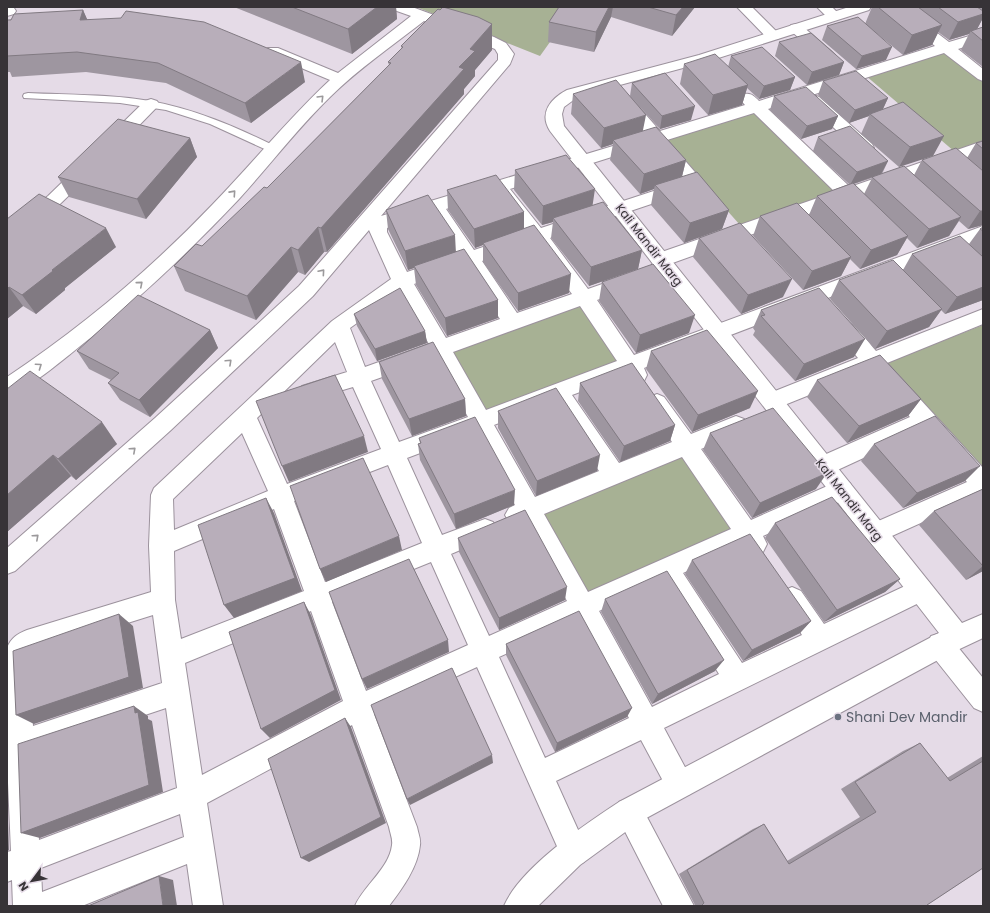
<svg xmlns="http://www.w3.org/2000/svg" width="990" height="913" font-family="Poppins,sans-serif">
  <rect width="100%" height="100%" fill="#e5dbe7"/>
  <!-- green -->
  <path fill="#a7b194" d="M416 7H575L540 56Z
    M944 51 983 81V143L955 152 865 75Z
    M752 110 836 193 740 225 662 137Z
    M581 305 620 360 486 412 452 352Z
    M983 325V473L883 364Z
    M687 455 738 528 587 596 542 515Z"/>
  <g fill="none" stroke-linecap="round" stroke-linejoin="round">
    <!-- lane casing -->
    <g stroke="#9c929d" stroke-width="2">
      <path id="lane" d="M28 93C69 95 110 94 150 101 195 109 236 127 277 147L278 149 277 151H269L210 124 166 110 120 103 24 98 23 96 24 94Z"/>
    </g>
    <!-- street casing -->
    <g stroke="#9c929d" stroke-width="2">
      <path id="street" d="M7 7 14 8 16 11 14 14 7 16Z
        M392 7H412L494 37 506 43 514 54 510 64 381 216 646 136 619 104 617 101 619 98 625 96 631 98 660 131 745 105 739 98 741 95C750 92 753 95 759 101L935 46 887 7H903L949 42 983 32V41L958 49 983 69V81L978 79 944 53 768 109 850 187 983 141V152L860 196 866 203 863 207C854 210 851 207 845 201L667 265 660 267 653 265 651 260 653 255 835 192 754 113 667 140 714 194 717 198 714 202C701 206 697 196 689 187L687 192 550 238 588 289 628 275 635 277 637 282 635 287 597 300 634 355 983 226V239L644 368 647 375 644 381C635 384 631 383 626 375L572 395 619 463 672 442 646 403 650 397 657 394 664 397 691 434 736 416 744 419 747 425 744 431 701 449 751 520 834 483 842 480 850 483 853 490 850 497 763 536 767 544 763 552 755 555 747 552 743 546 683 573 742 663 802 635 780 599 783 591 792 587 801 591 824 624 920 579 929 582 932 590 929 598 664 728 694 784 690 794 680 798 670 794 641 740 556 781 588 852 584 862 574 866 564 862 477 667 374 714 417 827C418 833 421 839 420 845 418 867 402 889 389 906H355C364 885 389 869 392 845 393 839 390 833 389 827L352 725 207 803 223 906H193L187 864 82 906H13L12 880 7 882V852L11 851 7 760V648C11 638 17 634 27 630L151 592 149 546 151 495 154 488 332 321 391 279 369 230 313 296 171 430 15 571 7 574V548L155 418 299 286 498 60V54L495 49 424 21C392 46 358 69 330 97 297 129 270 165 239 199 189 252 136 302 79 347 60 362 29 389 7 396V377C82 327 151 269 213 204 253 163 288 119 330 80L268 54 265 51 268 48H278L338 73 411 16 394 10ZM653 144 686 184 681 182 675 184 541 228 510 189ZM498 193 526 233 474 250 446 209ZM430 213 458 255 407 272 387 232V228ZM534 244 572 294 517 313 482 261ZM466 267 500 319 446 338 414 284ZM399 293 429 344 365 367 350 328ZM580 306 617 361 486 410 453 352ZM335 342 347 372 302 386 299 392 302 398 309 400 353 387 381 449 287 484 257 418ZM436 358 468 417 399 442 371 381ZM554 402 599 471 535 497 494 425ZM476 432 515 505 509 508 505 515 509 522 517 525 525 522 567 601 489 636 451 554 493 536 497 529 493 522 485 519 442 535 407 458ZM242 433 268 491 174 530 173 499ZM682 457 731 529 588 592 544 514ZM388 465 422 543 325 582 294 501ZM274 509 304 591 181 639 175 600 174 551ZM431 562 468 645 366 691 332 602ZM662 583 719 674 652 707 599 611ZM311 611 343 701 202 775 185 663ZM153 615 162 683 33 726 29 659 35 652ZM577 621 629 718 545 758 499 657ZM166 708 177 788 39 840 34 752ZM180 814 184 837 42 892 41 868Z
        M737 7H752L778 33 780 36 778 39H768Z
        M817 7H832L841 16 839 19H829Z
        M796 24 801 25 832 52 835 55 832 58H822L791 31 789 28 791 25Z
        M813 95 819 97 872 144 874 148 872 152 866 153 860 152 807 103 805 100 807 97Z
        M151 99 157 101 159 104 157 107 117 148 111 149 105 148 103 144 105 140 145 101Z
        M86 163 92 165 95 169 92 173 60 204 13 242 7 243V227L48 196 80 165Z
        M983 309V324L887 363 983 468V495L883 540 875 543 867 540 863 533 867 526 967 482 922 431 831 473 823 475 815 473 812 466 815 459 910 417 869 371 772 410 765 407 761 401 765 395 858 358 831 326 834 321C851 315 865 339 876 351Z
        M940 633 949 636 983 678V712L974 708 931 654 927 645 931 636Z
        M629 798 639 802 694 906H663L615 812 619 802Z"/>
    </g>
    <!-- secondary casing -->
    <g stroke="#9c929d" stroke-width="2">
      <path id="secondary" d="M849 7H871L869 10 709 61 579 96 564 107 562 114 564 126 962 623 983 614V638L949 654 639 822 580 865 538 906H504C520 868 584 825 619 802L939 633 550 131C538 112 552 98 567 90L699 55Z"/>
    </g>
    <!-- lane -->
    <use href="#lane" fill="#fff" fill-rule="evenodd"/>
    <!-- street -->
    <use href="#street" fill="#fff" fill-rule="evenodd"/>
    <!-- secondary -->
    <use href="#secondary" fill="#fff" fill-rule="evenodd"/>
  </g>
  <!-- wall -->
  <path fill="#9e96a0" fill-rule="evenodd" d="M234 7H396L397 19 352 54Z
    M559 7H695L672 36 611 17 594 52 548 42 549 22Z
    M872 7H983V20H982L977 29 983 27V67L961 50 969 34 949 40 938 32 932 45 903 55 865 24Z
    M83 10 87 20 305 82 251 123 166 83 86 72 12 77 10 72H7V20Z
    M492 24V50L475 70V76L464 89V94L327 252H324L305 275 298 272 256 320 185 291 174 266 202 246 267 188 389 65 388 62 402 49 401 46Z
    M827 26 886 60 856 69 822 40Z
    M779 42 844 62 839 75 807 85 775 56Z
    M731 56 795 77 790 90 759 99 747 88 742 105 708 115 680 84 684 64 728 67Z
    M823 81 888 98 883 109 944 136 899 167 861 134 869 116 849 123 818 95Z
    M632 83 691 120 660 129 630 96Z
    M573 94 643 131 686 160 682 177 729 210 722 229 684 243 651 205 654 189 640 194 610 160 613 144 601 148 571 114Z
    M774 96 838 116 832 129 801 139 770 110Z
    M818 137 888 161 882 174 914 175 922 160 967 158 976 143 983 141V225L968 229 959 221 949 236 917 248 907 238 897 255 860 269 850 259 841 276 803 290 753 236 760 216 809 215 817 196 849 184 813 151ZM872 178 864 194 854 184Z
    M190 138 197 157 146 219 69 197 58 177Z
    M515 170 592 206 642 250 638 269 589 286 551 238 553 222 542 225 514 190Z
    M447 190 524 212V229L569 293 518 311 483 262V245L475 248 448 210Z
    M386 210 456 251 498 300V318L447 336 416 285 414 268 408 270 388 229Z
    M7 219 116 247 65 288V290L36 314 23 306 7 319Z
    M983 227V300L945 314 941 310 929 327 875 349 830 299 839 280 903 270 912 254 969 244 980 229Z
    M699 238 783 297 741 314 693 257Z
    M602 282 689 333 636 353 599 301Z
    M761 310 854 357 795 381 753 335 755 331 753 328Z
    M354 314 425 331 427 343 377 361 357 326Z
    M210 330 218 348 150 417 120 400 108 383 111 380 89 369 77 351Z
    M651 351 750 408 692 432 646 369Z
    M379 362 465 399 466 416 412 436 382 379Z
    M817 380 921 399 908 416 847 443 807 397Z
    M580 383 675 425 670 441 620 462 578 401Z
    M7 389 117 444 76 480 71 476 7 532Z
    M498 411 597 471 536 496 498 428Z
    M710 433 816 489 752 518 703 450Z
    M419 438 514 505 456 529 420 460 418 444 420 443Z
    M874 444 965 481 903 508 861 461Z
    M983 489V571L966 580 919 525 934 511Z
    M775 523 900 579 885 592 824 622 765 538Z
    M458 538 565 600 499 630 459 552Z
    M692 560 811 621 800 633 743 661 685 574Z
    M605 599 715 671 652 704 601 612Z
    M506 644 627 717 555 752 506 655Z
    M920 743 947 778 983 756V868L927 905 928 906H695V905L679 874 753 829 764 824 787 861 860 817 841 789 903 751Z"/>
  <!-- shaded-wall -->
  <path fill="#817a82" d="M377 7H396L397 19 352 54 348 29Z
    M609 7H613L611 17 594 52 596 32Z
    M683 7H695L672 36 676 15Z
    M83 10 92 30 80 20Z
    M983 14V18L976 31H971L969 34 949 40 958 22Z
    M492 24V50L475 70V76L464 89V94L327 252 321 228 470 49Z
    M942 25 932 45 903 55 912 35Z
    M892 47 886 60 856 69 862 56Z
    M301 62 305 82 251 123 245 103Z
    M844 62 839 75 807 85 812 72Z
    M795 77 790 90 759 99 764 86Z
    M748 85 742 105 708 115 713 95Z
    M888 98 882 111 870 114 869 116 849 123 855 110Z
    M695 106 691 120 660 129 662 116Z
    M646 115 642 135 613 140V144L601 148 604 128Z
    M838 116 832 129 801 139 807 126Z
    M944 136 933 156 899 167 910 147Z
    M190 138 197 157 146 219 137 199Z
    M686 160 681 180 655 185 654 189 640 194 644 174Z
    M888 161 881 174 850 185 857 172Z
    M595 189 592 209 553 218V222L542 225 543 206Z
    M729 210 722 229 684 243 690 223Z
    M980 211H983V225L968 229Z
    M524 212V231L483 243V245L475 248 474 229Z
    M961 217 949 236 917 248 929 229Z
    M318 227 324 252 305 275 298 250Z
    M106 228 116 247 65 288V290L36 314 22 295 52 270Z
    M455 235 456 254 414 266V268L408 270 405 251Z
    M908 236 897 255 860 269 871 250Z
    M291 247 298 272 256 320 247 296Z
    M642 250 638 269 589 286 591 267Z
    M851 257 841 276 803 290 812 271Z
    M571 274 569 293 518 311V293Z
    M792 279 783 297 741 314 748 295Z
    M9 287 23 306 7 319V289Z
    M983 287V300L945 314 957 297Z
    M498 300V318L447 336 445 318Z
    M942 309 929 327 875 349 887 331Z
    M695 315 689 333 636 353 640 335Z
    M210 330 218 348 150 417 139 400Z
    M425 331 427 343 377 361 375 349Z
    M865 339 854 357 795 381 804 364Z
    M758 391 750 408 692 432 698 415Z
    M465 399 466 416 412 436 409 419Z
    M921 399 908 416 847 443 859 426Z
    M102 422 117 444 76 480 58 459Z
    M675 425 670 441 620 462 624 446Z
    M364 436 368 452 289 482 282 466Z
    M53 455 71 476 7 532V495Z
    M600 455 597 471 536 496 537 481Z
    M980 466 965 481 903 508 917 493Z
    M827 473 816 489 752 518 760 503Z
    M515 490 514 505 456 529 454 514Z
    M266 498 274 513 302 591 234 618 224 605Z
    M399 536 402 550 326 582 320 569Z
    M983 566V571L966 580Z
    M900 579 885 592 824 622 837 610Z
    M567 587 565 600 499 630V618Z
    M304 602 311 615 341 700 270 738 261 729Z
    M119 614 133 626 143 688 34 724 16 715Z
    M811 621 800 633 743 661 752 650Z
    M448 640 449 652 367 689 362 679Z
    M724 660 715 671 652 704 658 694Z
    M134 706 148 716V719L152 721 163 792 40 838 21 833 135 713Z
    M632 708 627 717 555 752 557 743Z
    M345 718 351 727 386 823 309 862 301 858Z
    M492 755 493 763 410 805 407 799Z
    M7 794 9 850 7 851Z
    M159 876 173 880 177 906H163Z"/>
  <!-- building -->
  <path fill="#b8aeba" stroke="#817a82" d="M292 7H377L348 29Z
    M443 7 478 17 492 24 470 49 475 51 459 67 464 69 321 228 318 227 298 250 291 247 247 296 174 266 196 244 202 246 264 187 267 188 391 63 388 62 403 47 401 46 438 9 440 10Z
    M559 7H609L596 32 549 22Z
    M648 7H683L676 15Z
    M878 7H918L942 25 912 35Z
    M938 7H977L983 11V14L958 22Z
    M83 10 80 20 121 18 126 11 204 22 301 62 245 103 158 63 77 52 7 56V20H11L14 14Z
    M858 17 892 47 862 56 827 26Z
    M983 27V41L971 31Z
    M811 33 844 62 812 72 779 42Z
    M762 47 795 77 764 86 731 56Z
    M715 54 748 85 713 95 684 64Z
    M856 71 888 98 855 110 823 81Z
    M665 73 695 106 662 116 632 83Z
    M616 80 646 115 604 128 573 94Z
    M806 87 838 116 807 126 774 96Z
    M903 102 944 136 910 147 870 114Z
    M118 119 190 138 137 199 58 177Z
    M850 126 888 161 857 172 818 137Z
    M656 127 686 160 644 174 613 140Z
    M983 141V149L976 143Z
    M956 148 983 171V211H980L922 160Z
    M566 155 595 189 543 206 515 170Z
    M904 166 961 217 929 229 872 177Z
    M697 172 729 210 690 223 655 185Z
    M496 175 524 212 474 229 447 190Z
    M853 183 908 236 871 250 817 196Z
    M39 194 106 228 52 270 53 271 22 295 9 287 7 289V219Z
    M428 195 455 235 405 251 386 210Z
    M603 202 642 250 591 267 553 218Z
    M797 203 851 257 812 271 760 216Z
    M740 223 792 279 748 295 699 238Z
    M534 225 571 274 518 293 483 243Z
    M983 227V231L980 229Z
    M960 236 983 257V287L957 297 912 254Z
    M464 249 498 300 445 318 414 266Z
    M893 260 942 309 887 331 839 280Z
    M653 264 695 315 640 335 602 282Z
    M400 288 425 331 375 349 354 314Z
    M819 288 865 339 804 364 761 316 765 315 761 310Z
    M138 295 210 330 139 400 108 383 119 373 77 351Z
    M707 330 758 391 698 415 651 351Z
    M433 342 465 399 409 419 379 362Z
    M880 355 921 399 859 426 817 380Z
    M632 363 675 425 624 446 580 383Z
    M30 371 102 422 58 459 53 455 7 495V389Z
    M335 375 364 436 282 466 256 401Z
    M556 388 600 455 537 481 498 411Z
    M773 408 827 473 760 503 710 433Z
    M935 416 980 466 917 493 874 444Z
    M475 417 515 490 454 514 418 444 421 443 419 438Z
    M363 458 399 536 320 569 290 486Z
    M983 489V566L934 511Z
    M832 497 900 579 837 610 775 523Z
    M266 498 295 578 224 605 198 525Z
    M525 510 567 587 499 618 458 538Z
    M750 534 811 621 752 650 692 560Z
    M409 559 448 640 362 679 329 592Z
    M667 571 724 660 658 694 605 599Z
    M304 602 335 690 261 729 229 632Z
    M579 611 632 708 557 743 506 644Z
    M119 614 129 677 16 715 13 651Z
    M452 668 492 755 407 799 371 705Z
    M134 706 135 713 138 712 149 785 21 833 18 744Z
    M345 718 381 817 301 858 268 759Z
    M920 743 950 781 983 761V868L927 905 928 906H702V905L704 903 687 870 764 824 789 864 876 812 855 782Z
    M159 876 163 906H88Z"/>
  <!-- one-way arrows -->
  <defs><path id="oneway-chevron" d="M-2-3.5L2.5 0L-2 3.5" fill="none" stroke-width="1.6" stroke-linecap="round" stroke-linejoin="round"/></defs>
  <g stroke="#9b999b">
    <use href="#oneway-chevron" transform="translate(321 98) rotate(-45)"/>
    <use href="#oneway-chevron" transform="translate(233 193) rotate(-48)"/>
    <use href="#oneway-chevron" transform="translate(322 272) rotate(-49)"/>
    <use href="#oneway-chevron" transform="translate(140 284) rotate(-41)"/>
    <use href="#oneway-chevron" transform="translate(229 362) rotate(-43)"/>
    <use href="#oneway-chevron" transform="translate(39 366) rotate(-35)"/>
    <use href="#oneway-chevron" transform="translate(133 450) rotate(-42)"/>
    <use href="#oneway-chevron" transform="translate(36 537) rotate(-42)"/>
  </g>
  <!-- markers -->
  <circle fill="#6b7280" stroke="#e5dbe7" stroke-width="1.5" cx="838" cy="717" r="4"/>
  <g text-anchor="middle" stroke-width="3" stroke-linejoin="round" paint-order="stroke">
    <!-- street labels -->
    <g font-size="12" fill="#373337" stroke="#e5dbe7">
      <text transform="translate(649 245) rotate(52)" y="4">Kali Mandir Marg</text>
      <text transform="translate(849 500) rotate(52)" y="4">Kali Mandir Marg</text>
    </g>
    <!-- near-worship labels -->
    <g font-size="14" fill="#5b616d" stroke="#e5dbe7" text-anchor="start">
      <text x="846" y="722">Shani Dev Mandir</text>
    </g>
  </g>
  <!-- border -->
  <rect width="990" height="913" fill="none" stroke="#373337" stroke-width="16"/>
  <!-- north arrow -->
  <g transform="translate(32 881) rotate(238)" stroke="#e5dbe7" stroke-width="3" paint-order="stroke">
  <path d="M0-3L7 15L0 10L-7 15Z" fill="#373337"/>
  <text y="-6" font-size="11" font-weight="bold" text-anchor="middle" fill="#373337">N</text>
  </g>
</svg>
